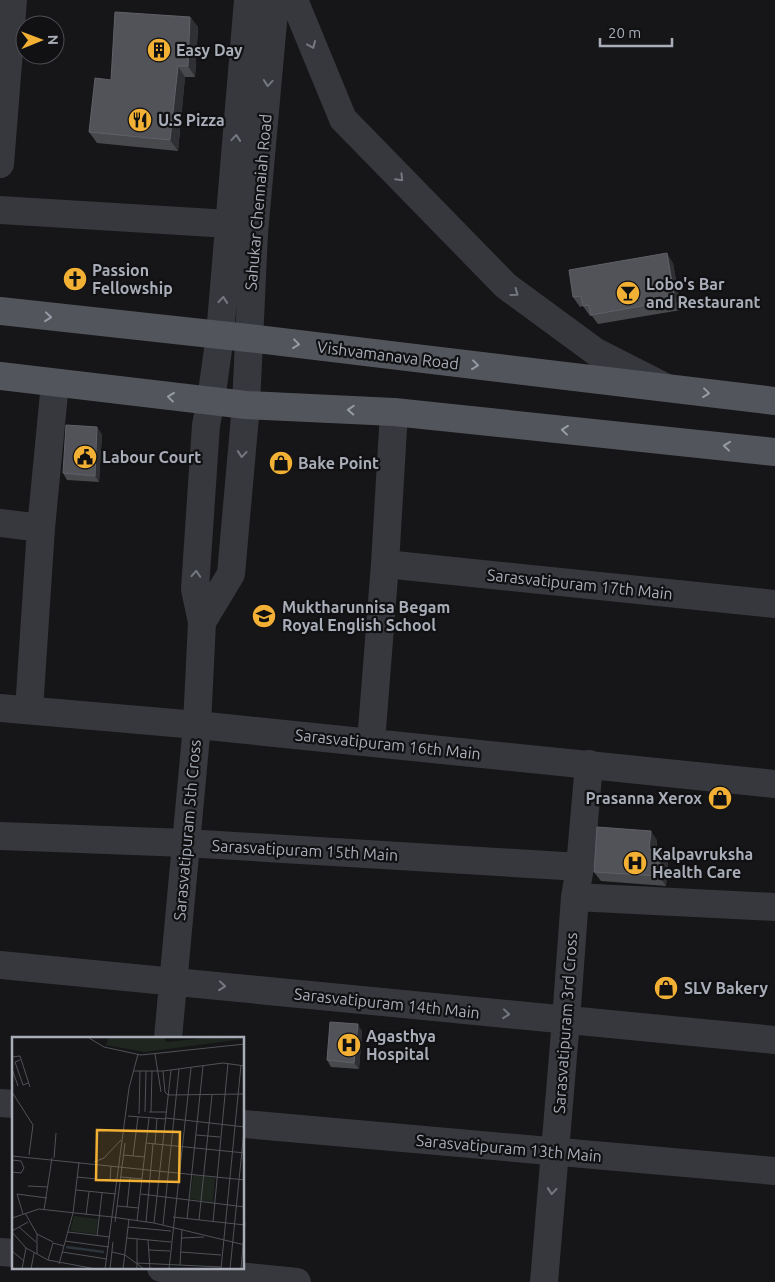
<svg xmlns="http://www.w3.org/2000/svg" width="775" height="1282" font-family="Ubuntu,sans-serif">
  <rect width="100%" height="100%" fill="#161618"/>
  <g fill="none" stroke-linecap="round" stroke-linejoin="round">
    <!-- minor -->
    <path stroke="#37383d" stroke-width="28" d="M294 0 343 119 506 286 596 352 665 387
      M0 164 13 0
      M0 210 229 224
      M0 523 41 528
      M385 564 775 604
      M202 622 231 574 246 405 254 233 275 0
      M0 708 197 725 775 784
      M29 710 41 528 55 383
      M371 742 385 564 394 412
      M0 836 186 843 580 867
      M575 897 775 907
      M0 965 775 1040
      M168 1038 197 725 202 622 195 589 206 425 211 400 220 335 248 0
      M0 1103 14 1104
      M244 1124 775 1171
      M0 1252 14 1253
      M161 1268 297 1282
      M544 1282 566 1020 575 897 580 867 589 764"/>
    <!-- major -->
    <path stroke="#53555c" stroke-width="28" d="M0 311 248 338 775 401
      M0 376 246 405 394 412 775 452"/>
  </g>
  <!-- wall -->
  <path fill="#47494d" d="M190 17 198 27 195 77H185L178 151 97 143 89 132 111 80Z
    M673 263 681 310 598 324 592 316H590L583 306 580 307 573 297Z
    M102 434 99 482 67 480 63 473Z
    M657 840V850L668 860 666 886 601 881 594 872Z
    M362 1031 359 1069 331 1067 327 1060Z"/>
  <!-- shaded-wall -->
  <path fill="#2f3033" d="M190 17 198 27 195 77 188 66Z
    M178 66 185 77 178 151 170 140Z
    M667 253 673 263 681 310 675 300Z
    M97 427 102 434 99 482 95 476Z
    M651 831 657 840 656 859 649 849Z
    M661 850 668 860 666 886 659 876Z
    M358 1024 362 1031 359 1069 354 1063Z"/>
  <!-- building -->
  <path fill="#525359" stroke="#5f6168" d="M115 12 190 17 188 66H178L170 140 89 132 95 78 111 80Z
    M667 253 675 300 591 315 589 305 583 306 581 296 573 297 569 270Z
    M66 425 97 427 95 476 63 473Z
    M597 827 651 831 649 849 661 850 659 876 594 872Z
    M330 1022 358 1024 354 1063 327 1060Z"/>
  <!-- one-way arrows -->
  <defs><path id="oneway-chevron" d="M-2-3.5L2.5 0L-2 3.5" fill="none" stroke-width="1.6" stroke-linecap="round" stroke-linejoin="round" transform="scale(1.25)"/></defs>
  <g stroke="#757881">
    <use href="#oneway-chevron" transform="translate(312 45) rotate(67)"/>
    <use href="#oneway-chevron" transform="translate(268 83) rotate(95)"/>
    <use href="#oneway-chevron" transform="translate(236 138) rotate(-85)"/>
    <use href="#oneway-chevron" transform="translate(400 178) rotate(46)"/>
    <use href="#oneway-chevron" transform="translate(515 293) rotate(36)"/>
    <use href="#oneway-chevron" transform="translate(223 300) rotate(-85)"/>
    <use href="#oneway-chevron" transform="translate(242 454) rotate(95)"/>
    <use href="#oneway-chevron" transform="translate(196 574) rotate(-86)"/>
    <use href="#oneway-chevron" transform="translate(222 986) rotate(6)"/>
    <use href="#oneway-chevron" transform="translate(506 1014) rotate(6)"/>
    <use href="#oneway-chevron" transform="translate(552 1191) rotate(95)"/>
  </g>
  <g stroke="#979ba6">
    <use href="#oneway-chevron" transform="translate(48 317) rotate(6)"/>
    <use href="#oneway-chevron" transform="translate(296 344) rotate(7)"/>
    <use href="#oneway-chevron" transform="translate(475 365) rotate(7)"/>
    <use href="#oneway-chevron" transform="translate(706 393) rotate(7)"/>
    <use href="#oneway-chevron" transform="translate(171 397) rotate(-173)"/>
    <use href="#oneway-chevron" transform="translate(351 410) rotate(-177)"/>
    <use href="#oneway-chevron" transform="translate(565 430) rotate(-174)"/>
    <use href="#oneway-chevron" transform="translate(727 446) rotate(-174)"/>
  </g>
  <!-- icons -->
  <defs>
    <g id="building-disc" transform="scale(1.25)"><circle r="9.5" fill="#f2b134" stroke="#111113"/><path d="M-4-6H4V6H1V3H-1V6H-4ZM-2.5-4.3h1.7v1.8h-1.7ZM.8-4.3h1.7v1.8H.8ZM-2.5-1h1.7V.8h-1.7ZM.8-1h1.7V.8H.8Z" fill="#111"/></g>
    <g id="restaurant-disc" transform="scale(1.25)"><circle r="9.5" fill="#f2b134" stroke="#111113"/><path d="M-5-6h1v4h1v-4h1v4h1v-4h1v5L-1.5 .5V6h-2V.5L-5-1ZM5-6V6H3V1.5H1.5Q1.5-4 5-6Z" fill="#111"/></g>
    <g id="church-disc" transform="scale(1.25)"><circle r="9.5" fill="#f2b134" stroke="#111113"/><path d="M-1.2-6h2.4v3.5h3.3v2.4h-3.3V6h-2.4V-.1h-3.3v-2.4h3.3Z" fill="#111"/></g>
    <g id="bar-disc" transform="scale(1.25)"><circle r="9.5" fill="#f2b134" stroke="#111113"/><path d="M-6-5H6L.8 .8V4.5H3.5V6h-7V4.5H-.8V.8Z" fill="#111"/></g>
    <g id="civic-disc" transform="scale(1.25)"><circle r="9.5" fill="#f2b134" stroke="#111113"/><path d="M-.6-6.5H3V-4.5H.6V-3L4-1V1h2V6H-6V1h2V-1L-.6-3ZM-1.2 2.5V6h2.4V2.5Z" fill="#111"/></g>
    <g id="shop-disc" transform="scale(1.25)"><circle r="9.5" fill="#f2b134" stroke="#111113"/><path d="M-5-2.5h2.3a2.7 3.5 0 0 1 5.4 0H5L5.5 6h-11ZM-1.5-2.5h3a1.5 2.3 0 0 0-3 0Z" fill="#111"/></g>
    <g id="school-disc" transform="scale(1.25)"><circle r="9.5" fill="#f2b134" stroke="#111113"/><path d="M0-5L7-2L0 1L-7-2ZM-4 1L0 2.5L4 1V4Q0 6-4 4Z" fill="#111"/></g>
    <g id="hospital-disc" transform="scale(1.25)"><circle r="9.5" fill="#f2b134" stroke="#111113"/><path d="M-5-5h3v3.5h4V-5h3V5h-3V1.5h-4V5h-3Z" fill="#111"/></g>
  </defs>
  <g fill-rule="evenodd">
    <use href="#building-disc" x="159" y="50"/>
    <use href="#restaurant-disc" x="140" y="120"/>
    <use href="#church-disc" x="75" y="279"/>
    <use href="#bar-disc" x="628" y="293"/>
    <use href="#civic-disc" x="85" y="457"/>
    <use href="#shop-disc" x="281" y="463"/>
    <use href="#school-disc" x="264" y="616"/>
    <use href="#shop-disc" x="720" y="798"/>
    <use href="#hospital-disc" x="635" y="863"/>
    <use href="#shop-disc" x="666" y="988"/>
    <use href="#hospital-disc" x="349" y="1045"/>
  </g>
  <g text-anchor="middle" stroke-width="4.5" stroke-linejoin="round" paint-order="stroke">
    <!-- poi labels -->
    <g font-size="16" font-weight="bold" fill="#a8adb8" stroke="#111113" text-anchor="start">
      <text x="176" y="56">Easy Day</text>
      <text x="158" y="126">U.S Pizza</text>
      <text x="92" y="276">Passion<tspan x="92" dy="18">Fellowship</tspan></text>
      <text x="646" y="290">Lobo's Bar<tspan x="646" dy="18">and Restaurant</tspan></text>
      <text x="102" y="463">Labour Court</text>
      <text x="298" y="469">Bake Point</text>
      <text x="282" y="613">Muktharunnisa Begam<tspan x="282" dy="18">Royal English School</tspan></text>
      <text x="702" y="804" text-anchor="end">Prasanna Xerox</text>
      <text x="652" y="860">Kalpavruksha<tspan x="652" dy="18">Health Care</tspan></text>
      <text x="684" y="994">SLV Bakery</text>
      <text x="366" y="1042">Agasthya<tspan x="366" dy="18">Hospital</tspan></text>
    </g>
    <!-- street labels -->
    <g font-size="16" fill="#a8adb8" stroke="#111113">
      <text transform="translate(258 202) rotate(-85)" y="6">Sahukar Chennaiah Road</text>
      <text transform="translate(388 355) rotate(7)" y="6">Vishvamanava Road</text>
      <text transform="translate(580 584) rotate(6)" y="6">Sarasvatipuram 17th Main</text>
      <text transform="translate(388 744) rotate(6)" y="6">Sarasvatipuram 16th Main</text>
      <text transform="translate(187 830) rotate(-85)" y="6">Sarasvatipuram 5th Cross</text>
      <text transform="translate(305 850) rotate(3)" y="6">Sarasvatipuram 15th Main</text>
      <text transform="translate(387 1003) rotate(6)" y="6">Sarasvatipuram 14th Main</text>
      <text transform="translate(565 1023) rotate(-86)" y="6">Sarasvatipuram 3rd Cross</text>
      <text transform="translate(509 1148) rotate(5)" y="6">Sarasvatipuram 13th Main</text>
    </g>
  </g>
  <!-- overview -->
  <g transform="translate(12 1037)">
    <rect width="232" height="232" fill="#161618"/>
    <path d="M96 1H152L155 5 194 1 232 2 132 15 94 8ZM181 138 203 141 201 165 178 162ZM62 179 86 182 84 197 58 194Z" fill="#1e261f"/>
    <path fill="none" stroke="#2c353c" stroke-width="2.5" d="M54 210 92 215"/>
    <path fill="none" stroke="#505258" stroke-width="1" d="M77 1 92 10 129 18 233 7M143 17 149 55M0 20 8 19 18 50M8 23 3 25 11 48 16 46M0 32 6 49M122 34H151L211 26 233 29M151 34 153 55 156 58 233 57M0 55 21 88 17 118M133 75 134 34M137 75H155M139 75 140 34M127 77 128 34M116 79 154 82M154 81 233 90M184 98 208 100M134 106 233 116M143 107 145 81M111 118 133 120M0 119 233 143M121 119 126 80M42 121 44 96M0 123 9 124 12 131 9 136 0 135M82 125 92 121 109 103M65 140 104 144M109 140 130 142M98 144 99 129M16 149 36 150M64 153 104 157M129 157 233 170M105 169 127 171M115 170 118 141M32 173 40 121M13 176 25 197V217M11 177 5 157 35 161M74 178 77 155M161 180 233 188M0 181 27 172 100 180 142 186 233 208M175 182 191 29M187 183 200 58M125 184 137 81M103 185 113 106M134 185 141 107M201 185 216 26M142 186 159 33M151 188 167 32M7 190 24 205M116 190 159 194M0 194 16 185M0 195 14 211 36 223 84 232M56 195 98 200M25 197 41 205M85 199 90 156M115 201 159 205M170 201 192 200M136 203 138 232M53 204 97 210M137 213 158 214M0 214 12 224M50 215 95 222M100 215 113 218 132 232M169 215 209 218M36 223 41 206 52 209M125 226 209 230M47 227 61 176 67 125M168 228 170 192M10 232 14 211M19 232 22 216M93 232 117 51 126 17M98 232 101 205M111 232 117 182M125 232V202M157 232 179 31M209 232 229 28M218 232 233 84M229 232 233 186"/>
    <path fill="#f2b134" fill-opacity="0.15" stroke="#f2b134" stroke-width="2.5" d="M85 93 168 95 167 145 84 143Z"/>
    <rect width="232" height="232" fill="none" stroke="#a8adb8" stroke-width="2.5"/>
  </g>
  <!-- north arrow -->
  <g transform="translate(40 40) rotate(89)"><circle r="24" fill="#111113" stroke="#4d4f55"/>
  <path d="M0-4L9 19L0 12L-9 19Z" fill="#f2b134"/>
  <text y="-8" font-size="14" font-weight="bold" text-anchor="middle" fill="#a8adb8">N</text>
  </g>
  <!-- scale -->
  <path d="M600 38v8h72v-8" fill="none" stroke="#a8adb8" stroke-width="2.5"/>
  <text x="608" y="38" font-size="15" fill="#a8adb8" stroke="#111113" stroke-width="4" paint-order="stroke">20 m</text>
</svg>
